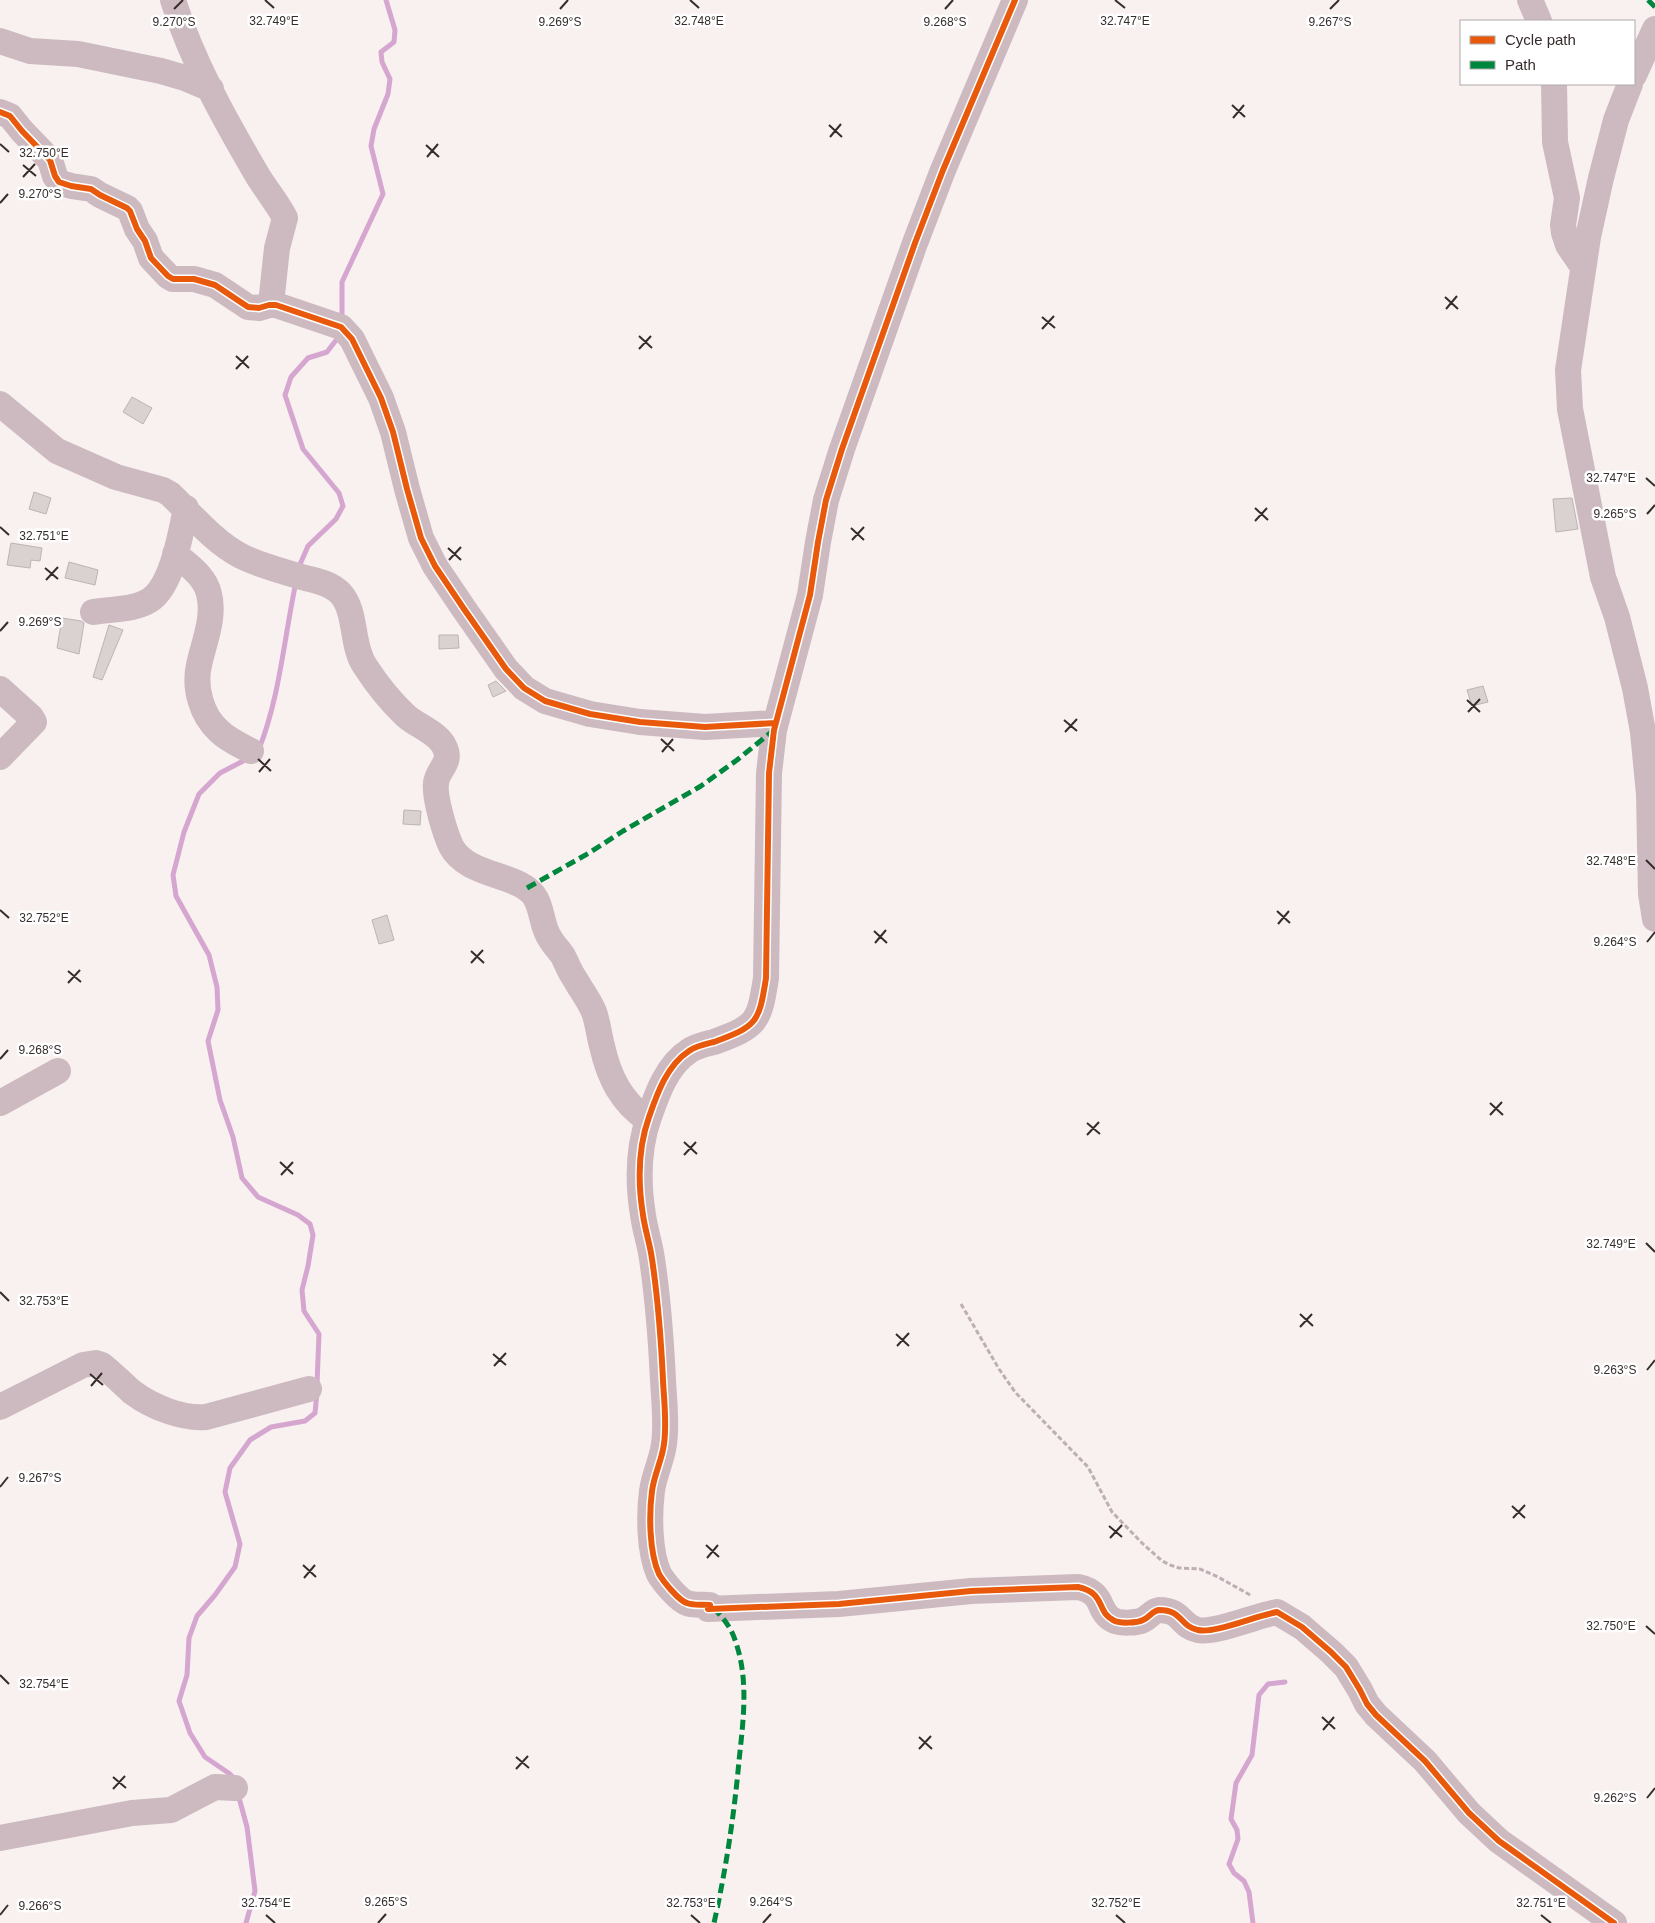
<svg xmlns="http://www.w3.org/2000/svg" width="1655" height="1923" font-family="Helvetica,sans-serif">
  <rect width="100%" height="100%" fill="#f9f0f0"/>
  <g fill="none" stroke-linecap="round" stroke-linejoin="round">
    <!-- stream -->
    <path stroke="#d5a6cf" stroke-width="5" d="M342 320V282L383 194 371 146 374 129 388 94 390 79 382 62 381 52 394 42 395 30 386 0
      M298 569 308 546 336 519 343 506 339 493 303 449 285 395 291 377 308 358 327 352 340 335
      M259 749C280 696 284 638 296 582
      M249 758 220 773 199 794 184 832 173 875 176 896 209 955 217 987 218 1010 208 1041 220 1100 233 1137 242 1178 258 1197 298 1215 310 1224 313 1235 308 1266 302 1290 304 1311 319 1334 317 1384
      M234 1779 230 1774 205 1757 190 1733 179 1701 187 1675 189 1638 197 1616 215 1595 235 1567 240 1544 225 1492 230 1468 250 1440 271 1427 305 1421 315 1413 317 1393
      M238 1794 247 1827 255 1891 246 1923
      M1253 1923 1249 1892 1244 1881 1234 1873 1229 1864 1238 1839 1237 1830 1231 1819 1236 1783 1252 1755 1259 1695 1268 1684 1285 1682"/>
  </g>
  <!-- building -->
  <path fill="#dad2d0" stroke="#bbb4b1" d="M132 397 152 408 143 424 123 412Z
    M34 492 51 498 46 514 29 509Z
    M1572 498 1578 529 1556 532 1553 499Z
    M11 543 42 548 40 561 31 560 30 568 7 565Z
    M69 562 98 570 95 585 65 578Z
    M62 618 81 621 84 623 79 654 57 648Z
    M109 625 123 630 102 680 93 677Z
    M439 635H458L459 648 439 649Z
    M496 681 506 691 493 697 488 685Z
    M1483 686 1488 702 1472 706 1467 690Z
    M404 810 421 811 420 825 403 824Z
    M387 915 394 940 379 944 372 920Z"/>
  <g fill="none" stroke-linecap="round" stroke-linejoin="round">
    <!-- path -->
    <path stroke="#beafb4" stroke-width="3" stroke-dasharray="5 2.5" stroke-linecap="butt" d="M961 1304 999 1369 1015 1392 1088 1467 1112 1512 1143 1544 1162 1561 1170 1565 1179 1568 1200 1569 1218 1577 1252 1596"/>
    <!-- minor -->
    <path stroke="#ccbac0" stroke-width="26" d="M173 0C192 61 224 118 256 173 264 187 279 205 285 218L277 248 271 304
      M1015 0 943 170 915 243 842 449 826 500 818 542 810 595 774 730 769 773 766 978C759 1023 757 1026 714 1042 706 1044 696 1046 689 1051 667 1065 657 1094 649 1117 638 1148 638 1184 643 1215 645 1230 650 1244 652 1259 658 1299 661 1339 663 1380 664 1401 667 1423 664 1444 662 1460 654 1475 652 1491 649 1514 649 1552 659 1574 663 1581 679 1601 687 1603 694 1606 703 1604 710 1605L708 1609 839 1604 971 1591 1078 1587C1106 1593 1096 1611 1113 1620 1119 1624 1137 1623 1143 1620 1150 1617 1152 1611 1159 1610 1183 1610 1179 1626 1198 1630 1214 1634 1258 1615 1277 1612L1302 1627 1331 1652 1346 1667 1360 1690 1367 1704 1376 1715 1425 1761 1469 1813 1499 1841 1614 1923
      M1530 0 1539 21
      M0 41 30 51 78 54 161 71 185 78 211 89
      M1634 75 1655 29
      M1554 84 1555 142 1567 198 1563 225 1564 233 1568 245 1583 267
      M1630 84 1616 120 1601 178 1588 237 1568 370 1570 409 1603 577 1617 617 1635 688 1643 732 1649 794 1651 894 1655 919
      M0 112 10 116 22 131 50 160 55 176 59 182 71 186 91 189 100 195 127 208 130 211 137 229 145 241 151 258 168 276 173 279H194L215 285 248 307 259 308 269 305H276L341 327 352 339 381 398 393 432 407 489 421 538 435 566 464 609 506 669 524 688 545 701 590 714 640 722 705 727 775 723
      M0 404 57 451 116 477 163 490 170 494C192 515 214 542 241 556 259 565 279 570 298 576 312 580 330 582 341 594 357 612 351 646 365 666 376 683 391 702 406 716 417 726 439 733 445 748 452 763 437 770 436 783 434 797 445 833 451 846 467 878 523 873 536 899 542 910 542 924 548 935 552 943 558 949 563 956 567 964 570 972 575 979 581 990 589 1000 594 1012 598 1023 599 1035 602 1046 609 1077 621 1102 648 1120
      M175 554C188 565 205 576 209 594 215 617 204 642 199 665 194 687 201 715 219 731 228 740 240 745 251 751
      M93 612C111 609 135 610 150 600 172 586 181 533 186 508
      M0 689 31 717 34 722 0 757
      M0 1103 58 1071
      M0 1407 83 1365 96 1363 102 1365C113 1374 122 1383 132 1392 152 1407 182 1419 206 1417L309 1389
      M0 1838 132 1813 171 1810 215 1787 235 1788"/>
    <!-- quiet -->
    <path stroke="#00873e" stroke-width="5" stroke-dasharray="10 5" stroke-linecap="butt" d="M1648 0 1655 7
      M527 888 589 853 623 831 701 786 737 760 774 730
      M713 1608C724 1618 732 1629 736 1643 749 1681 743 1722 739 1761 734 1816 726 1869 714 1923"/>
    <!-- cycleway casing -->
    <g stroke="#fff" stroke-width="9">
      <path id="cycleway" d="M1015 0 943 170 915 243 842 449 826 500 818 542 810 595 774 730 769 773 766 978C759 1023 757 1026 714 1042 706 1044 696 1046 689 1051 667 1065 657 1094 649 1117 638 1148 638 1184 643 1215 645 1230 650 1244 652 1259 658 1299 661 1339 663 1380 664 1401 667 1423 664 1444 662 1460 654 1475 652 1491 649 1514 649 1552 659 1574 663 1581 679 1601 687 1603 694 1606 703 1604 710 1605L708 1609 839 1604 971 1591 1078 1587C1106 1593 1096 1611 1113 1620 1119 1624 1137 1623 1143 1620 1150 1617 1152 1611 1159 1610 1183 1610 1179 1626 1198 1630 1214 1634 1258 1615 1277 1612L1302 1627 1331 1652 1346 1667 1360 1690 1367 1704 1376 1715 1425 1761 1469 1813 1499 1841 1614 1923
        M0 112 10 116 22 131 50 160 55 176 59 182 71 186 91 189 100 195 127 208 130 211 137 229 145 241 151 258 168 276 173 279H194L215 285 248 307 259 308 269 305H276L341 327 352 339 381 398 393 432 407 489 421 538 435 566 464 609 506 669 524 688 545 701 590 714 640 722 705 727 775 723"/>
    </g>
    <!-- cycleway -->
    <use href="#cycleway" stroke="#e8590c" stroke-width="6"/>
  </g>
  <!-- ticks -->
  <path fill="none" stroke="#352c2b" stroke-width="2" d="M265 0 274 8M690 0 699 8M1115 0 1125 8M174 9 183 0M560 9 568 0M945 9 953 0M1330 9 1339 0M1232 105 1245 117M1233 118 1244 105M829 125 842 137M830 137 841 124M0 144 9 152M426 145 439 157M427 157 438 144M23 165 36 176M23 177 35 164M0 203 8 194M1445 297 1458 309M1446 309 1457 296M1042 317 1055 328M1042 329 1054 316M639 336 652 348M639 349 651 336M236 356 249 368M236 369 248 356M1646 478 1655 486M1255 508 1268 520M1647 514 1655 505M1255 521 1267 508M0 527 9 535M851 528 864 540M852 540 864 527M448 548 461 560M449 560 461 547M45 568 58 579M46 580 58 567M0 631 8 622M1467 700 1480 712M1468 712 1480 699M1064 720 1077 731M1065 732 1077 719M661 739 674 751M662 752 673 739M258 759 271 771M259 772 270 759M1646 860 1655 869M0 910 9 918M1277 911 1290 923M1278 924 1289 911M874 931 887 943M1647 942 1655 932M875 943 886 930M471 951 484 963M471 963 483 950M68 971 81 982M68 983 80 970M0 1059 8 1050M1490 1103 1503 1115M1490 1115 1502 1102M1087 1123 1100 1134M1087 1135 1099 1122M684 1142 697 1154M684 1155 696 1142M280 1162 293 1174M281 1175 293 1162M1646 1243 1655 1252M0 1292 9 1301M1300 1314 1313 1326M1300 1327 1312 1314M896 1334 909 1346M897 1346 909 1333M493 1354 506 1365M494 1366 506 1353M1647 1370 1655 1360M90 1374 103 1385M91 1386 102 1373M0 1487 8 1477M1512 1506 1525 1518M1513 1518 1525 1505M1109 1526 1122 1537M1110 1538 1122 1525M706 1545 719 1557M707 1558 718 1545M303 1565 316 1577M304 1578 315 1565M1646 1626 1655 1634M0 1675 9 1684M1322 1717 1335 1729M1323 1730 1334 1717M919 1737 932 1749M919 1749 931 1736M516 1757 529 1768M516 1769 528 1756M113 1777 126 1788M113 1789 125 1776M1647 1798 1655 1788M0 1915 8 1905M266 1915 275 1923M691 1915 700 1923M1116 1915 1125 1923M1541 1915 1551 1923M378 1923 386 1914M763 1923 771 1914"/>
  <g font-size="12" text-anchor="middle" fill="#352c2b" stroke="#fff" stroke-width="5" stroke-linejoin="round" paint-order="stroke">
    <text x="274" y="25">32.749°E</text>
    <text x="699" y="25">32.748°E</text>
    <text x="1125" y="25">32.747°E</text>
    <text x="174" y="26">9.270°S</text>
    <text x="560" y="26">9.269°S</text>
    <text x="945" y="26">9.268°S</text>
    <text x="1330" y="26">9.267°S</text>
    <text x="44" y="157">32.750°E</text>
    <text x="40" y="198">9.270°S</text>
    <text x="1611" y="482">32.747°E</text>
    <text x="1615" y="518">9.265°S</text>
    <text x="44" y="540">32.751°E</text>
    <text x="40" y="626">9.269°S</text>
    <text x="1611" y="865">32.748°E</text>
    <text x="44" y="922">32.752°E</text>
    <text x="1615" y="946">9.264°S</text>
    <text x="40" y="1054">9.268°S</text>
    <text x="1611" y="1248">32.749°E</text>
    <text x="44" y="1305">32.753°E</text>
    <text x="1615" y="1374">9.263°S</text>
    <text x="40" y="1482">9.267°S</text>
    <text x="1611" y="1630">32.750°E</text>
    <text x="44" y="1688">32.754°E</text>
    <text x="1615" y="1802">9.262°S</text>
    <text x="386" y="1906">9.265°S</text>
    <text x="771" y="1906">9.264°S</text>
    <text x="266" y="1907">32.754°E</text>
    <text x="691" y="1907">32.753°E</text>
    <text x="1116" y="1907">32.752°E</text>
    <text x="1541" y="1907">32.751°E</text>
    <text x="40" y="1910">9.266°S</text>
  </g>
  <!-- legend -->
  <rect x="1460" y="20" width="175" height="65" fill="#ffffff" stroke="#aeabaa"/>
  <rect x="1470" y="36" width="25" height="8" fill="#e8590c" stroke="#aeabaa"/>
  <text x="1505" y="45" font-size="15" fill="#352c2b">Cycle path</text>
  <rect x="1470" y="61" width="25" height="8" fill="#00873e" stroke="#aeabaa"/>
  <text x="1505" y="70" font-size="15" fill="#352c2b">Path</text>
</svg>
